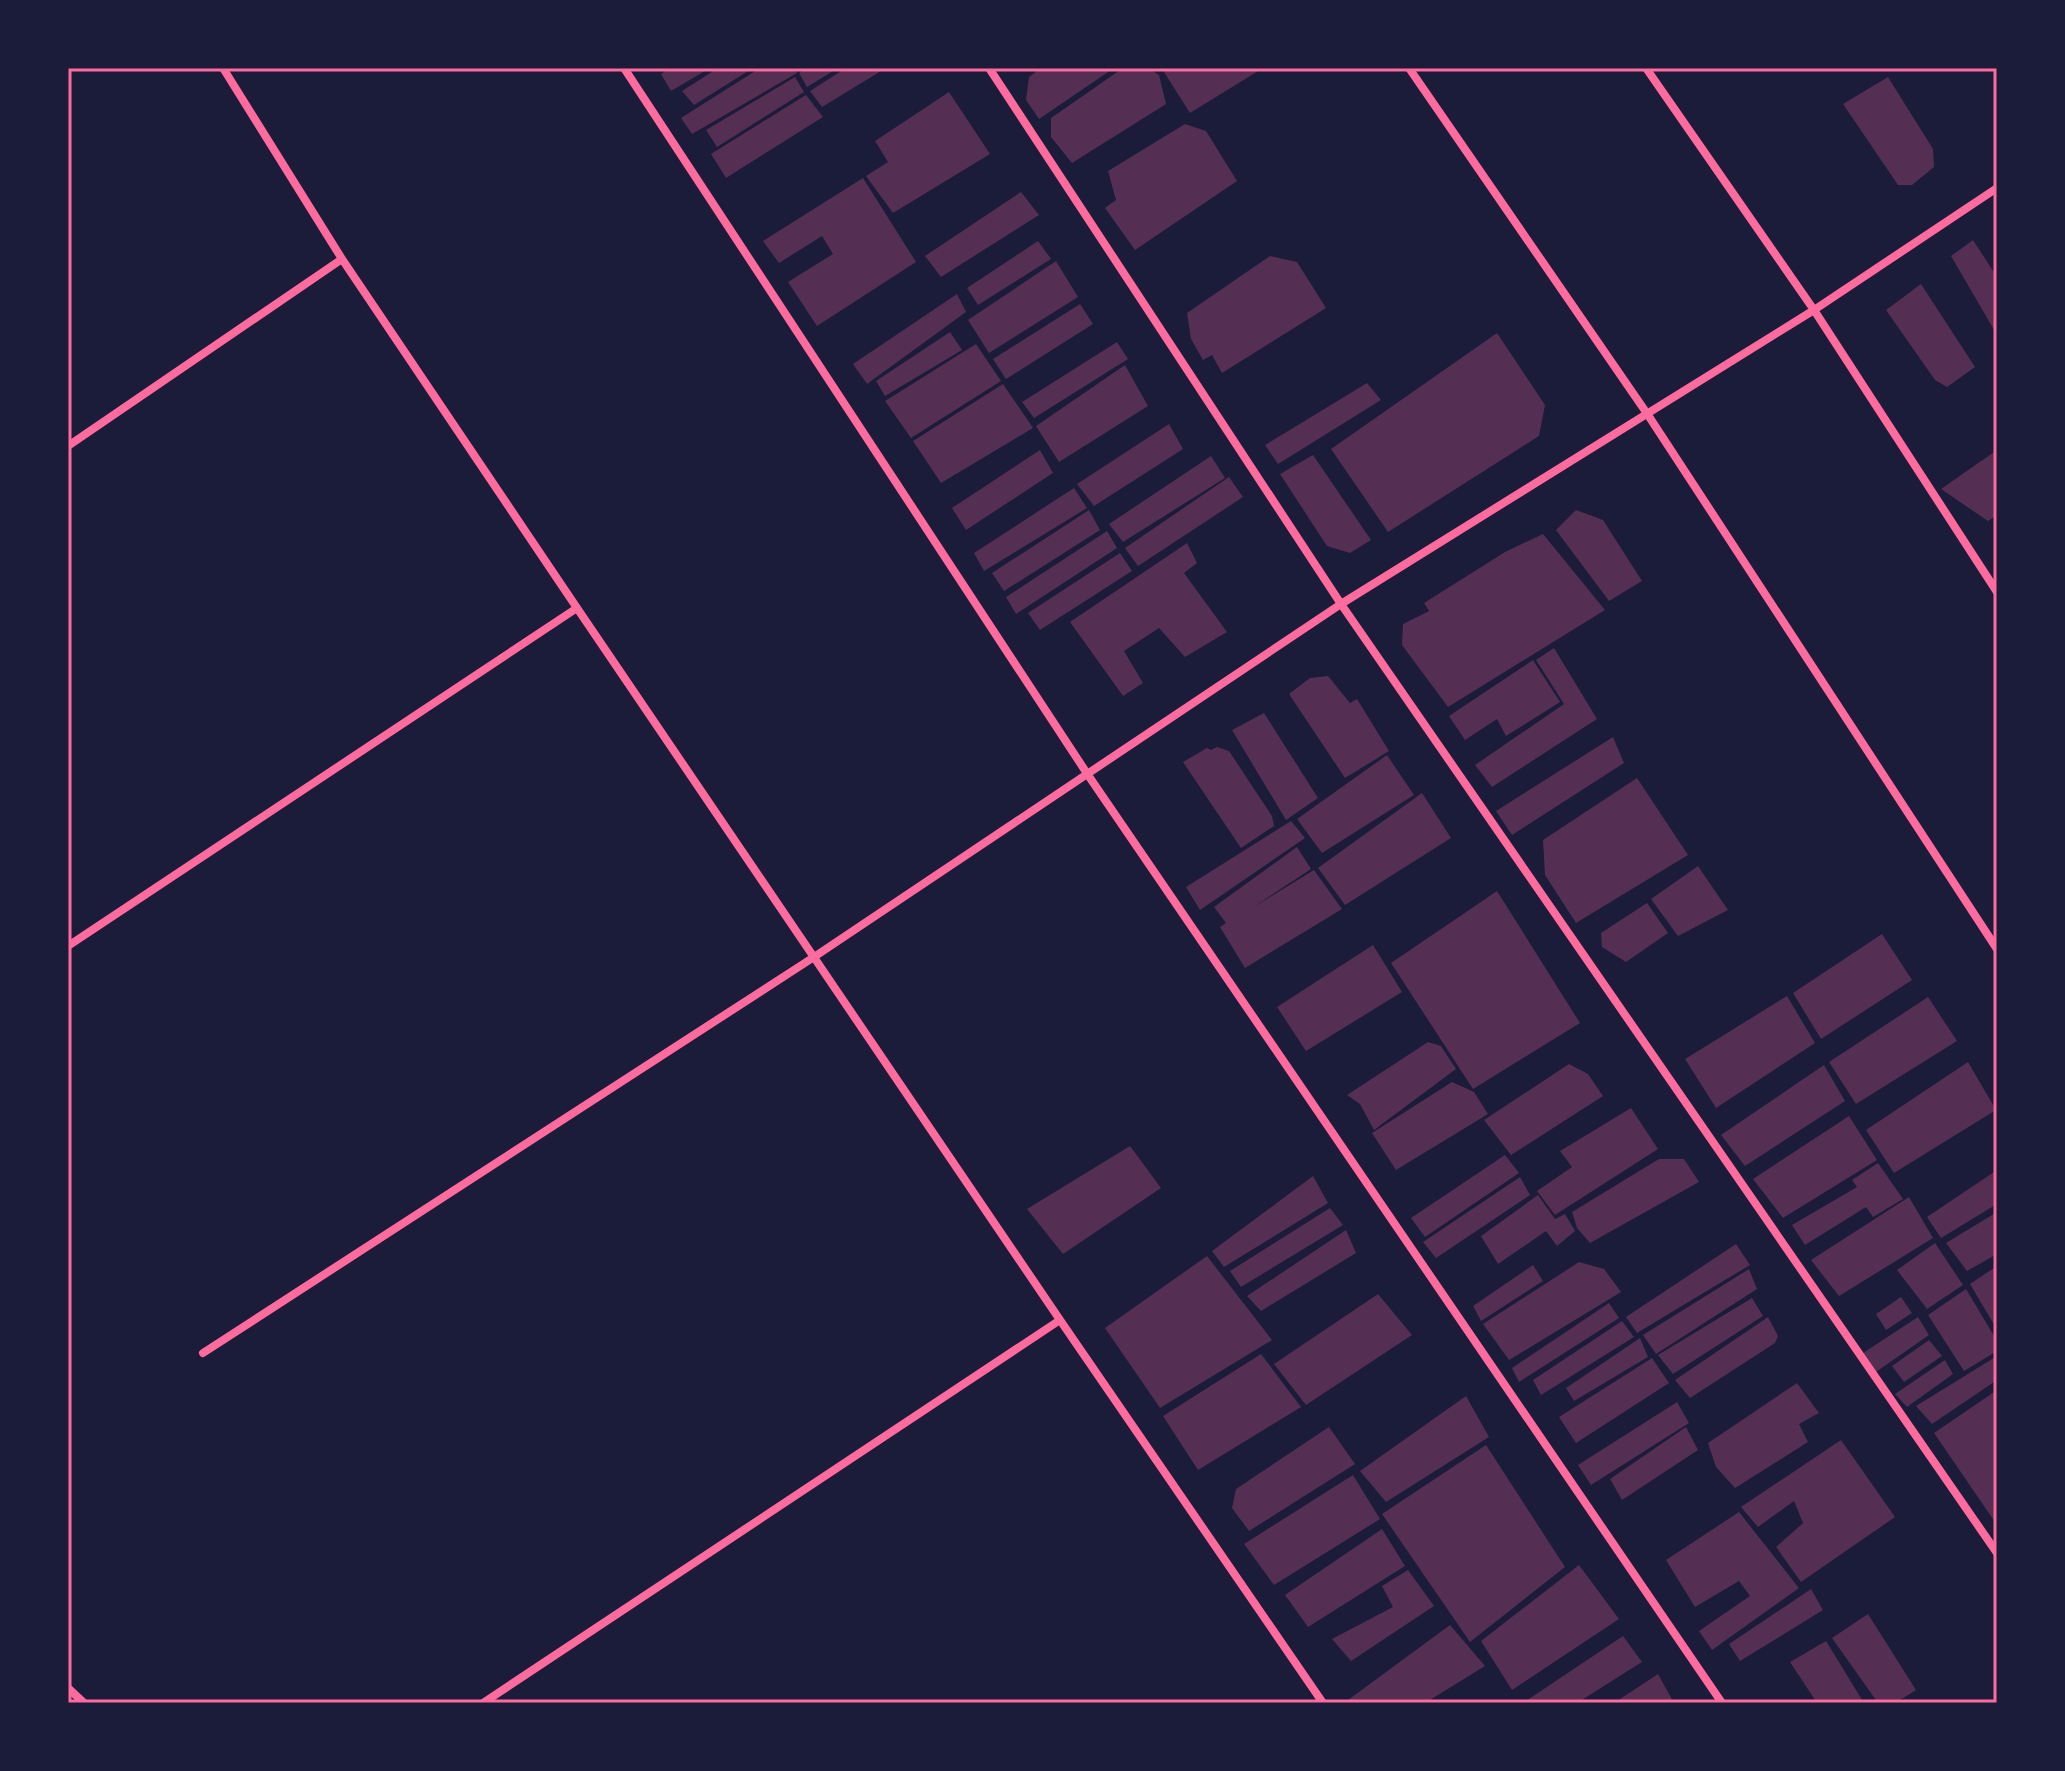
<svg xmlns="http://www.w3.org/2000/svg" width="2065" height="1771" font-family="'Source Serif 4',serif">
  <rect width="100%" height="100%" fill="#1b1b3a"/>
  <!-- building -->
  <path fill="#542f53" d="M670 68H710L671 91 661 74Z
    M718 68H753L694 105 682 91Z
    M760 68H794L797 73 692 134 681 118Z
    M807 68H838L807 87 799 73Z
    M846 68H886L822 107 810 91Z
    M1041 68H1114L1039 119 1026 100 1029 77Z
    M1123 68H1148L1159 75 1166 104 1072 163 1051 137V118Z
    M1170 68H1263L1190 113 1164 72Z
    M795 77 804 92 717 147 706 130Z
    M1888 77 1933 149 1934 167 1912 185H1898L1843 104Z
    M949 92 990 154 893 213 866 176 888 162 875 141Z
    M806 95 823 117 726 178 711 154Z
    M1185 124 1206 131 1237 181 1135 250 1105 208 1116 200 1108 171Z
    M863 178 916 262 817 326 788 282 833 254 822 236 779 263 763 241Z
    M1021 192 1039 215 941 277 925 256Z
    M1973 240 1997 277V335L1951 256Z
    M1038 241 1051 259 978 305 967 288Z
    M1270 256 1297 262 1326 308 1222 373 1212 355 1203 360 1191 339 1187 313Z
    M1056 261 1078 297 989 353 968 320Z
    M1921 284 1975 367 1947 387 1935 380 1886 310Z
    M957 294 966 312 867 384 853 364Z
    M1080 304 1093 324 1006 379 993 359Z
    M950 332 962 350 885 396 876 381Z
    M1497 333 1545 405 1539 436 1388 532 1331 449Z
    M1117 342 1128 359 1034 418 1022 402Z
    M976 344 1001 381 911 438 885 401Z
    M1125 365 1148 406 1059 462 1036 426Z
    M1367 383 1381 400 1278 464 1265 445Z
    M1003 384 1033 428 941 483 913 441Z
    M1169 424 1183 449 1094 506 1077 484Z
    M1040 450 1053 473 966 530 952 508Z
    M1997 450V515L1988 521 1941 489Z
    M1313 455 1371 540 1350 553 1327 546 1280 474Z
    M1211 456 1225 478 1123 542 1109 524Z
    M1229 477 1243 497 1138 566 1125 548Z
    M1074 488 1087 508 984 571 974 553Z
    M1089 510 1100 530 1004 591 992 573Z
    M1576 510 1603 520 1642 581 1609 601 1556 530Z
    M1107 531 1117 548 1016 614 1006 597Z
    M1543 534 1605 610 1448 707 1402 645 1403 624 1429 611 1424 603 1505 552Z
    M1187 543 1197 563 1184 573 1227 632 1185 657 1159 628 1124 651 1143 683 1123 696 1070 622Z
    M1120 553 1132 571 1040 630 1028 613Z
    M1554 648 1597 719 1492 787 1475 765 1564 704 1536 660Z
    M1533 660 1560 702 1506 736 1497 719 1465 740 1449 716Z
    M1328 676 1350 703 1357 699 1389 751 1345 778 1289 694 1310 678Z
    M1264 713 1318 798 1286 820 1232 730Z
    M1613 737 1624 763 1512 835 1496 811Z
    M1217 747 1229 751 1272 816 1274 826 1241 848 1183 762 1207 748 1211 750Z
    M1387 755 1414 795 1322 853 1297 819Z
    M1637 778 1688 855 1576 923 1545 875 1543 840Z
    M1422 793 1451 838 1345 905 1318 868Z
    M1291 821 1305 838 1200 910 1186 887Z
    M1297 847 1311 869 1252 908 1314 870 1342 909 1245 968 1220 927 1226 923 1214 907Z
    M1698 866 1728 910 1678 936 1651 899Z
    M1497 891 1580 1023 1473 1089 1391 963Z
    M1647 903 1668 933 1626 962 1602 947 1601 933Z
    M1882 934 1912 980 1821 1039 1793 993Z
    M1373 945 1402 992 1306 1051 1277 1007Z
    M1787 996 1815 1043 1716 1108 1685 1059Z
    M1928 997 1957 1041 1856 1104 1829 1062Z
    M1428 1042 1441 1046 1456 1069 1374 1130 1360 1104 1347 1095Z
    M1968 1062 1996 1110 1894 1173 1866 1130Z
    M1569 1064 1588 1074 1603 1096 1511 1155 1484 1120Z
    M1824 1065 1845 1101 1745 1166 1721 1135Z
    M1452 1082 1474 1092 1488 1114 1396 1170 1372 1133Z
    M1631 1108 1658 1149 1555 1215 1537 1191 1572 1167 1560 1151Z
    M1849 1116 1877 1160 1783 1218 1753 1179Z
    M1130 1146 1161 1188 1063 1254 1027 1209Z
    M1505 1155 1519 1173 1425 1237 1411 1218Z
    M1659 1159H1684L1699 1182 1590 1243 1577 1228 1572 1212Z
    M1878 1163 1903 1199 1873 1217 1866 1207 1805 1245 1792 1225 1857 1187 1852 1180Z
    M1997 1170V1204L1941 1238 1927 1217Z
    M1313 1176 1328 1203 1224 1267 1212 1251Z
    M1520 1177 1530 1195 1436 1258 1423 1242Z
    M1538 1195 1555 1219 1565 1214 1575 1231 1557 1246 1546 1231 1498 1264 1481 1236Z
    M1909 1197 1933 1238 1839 1296 1811 1260Z
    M1330 1208 1343 1225 1241 1287 1230 1271Z
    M1997 1212V1254L1967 1271 1946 1243Z
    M1346 1230 1356 1253 1261 1311 1247 1296Z
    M1935 1243 1963 1285 1927 1309 1897 1270Z
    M1736 1244 1750 1265 1637 1333 1626 1317Z
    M1207 1256 1272 1340 1160 1408 1105 1328Z
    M1579 1262 1604 1269 1621 1292 1509 1360 1483 1324Z
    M1533 1265 1543 1281 1481 1321 1473 1306Z
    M1997 1266V1320L1993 1323 1970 1284Z
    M1749 1269 1757 1289 1656 1354 1643 1335Z
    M1966 1289 1997 1341V1351L1964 1371 1928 1315Z
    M1378 1294 1412 1335 1306 1405 1274 1364Z
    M1901 1297 1912 1313 1886 1330 1876 1314Z
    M1752 1298 1763 1316 1673 1374 1658 1355Z
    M1609 1303 1619 1318 1519 1382 1512 1368Z
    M1768 1317 1778 1336 1775 1343 1690 1398 1675 1380Z
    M1918 1317 1929 1335 1876 1372 1863 1353Z
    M1622 1321 1634 1337 1541 1395 1533 1380Z
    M1640 1338 1648 1357 1574 1401 1566 1388Z
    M1929 1340 1942 1356 1904 1382 1892 1366Z
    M1261 1354 1301 1407 1198 1470 1163 1416Z
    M1997 1356V1380L1932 1424 1916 1406Z
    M1652 1358 1669 1383 1576 1443 1559 1417Z
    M1945 1360 1953 1374 1907 1407 1895 1394Z
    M1797 1383 1819 1413 1799 1424 1808 1442 1735 1488 1716 1467 1708 1443Z
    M1997 1390V1525L1934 1433Z
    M1466 1396 1489 1437 1386 1502 1360 1471Z
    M1677 1402 1689 1423 1591 1485 1578 1465Z
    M1329 1427 1355 1464 1249 1531 1232 1508 1236 1489Z
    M1686 1427 1698 1450 1622 1500 1610 1479Z
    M1841 1440 1895 1517 1801 1582 1776 1547 1803 1523 1794 1501 1758 1527 1741 1507Z
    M1486 1445 1565 1567 1470 1642 1382 1514Z
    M1353 1475 1380 1519 1274 1585 1244 1544Z
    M1739 1512 1799 1588 1712 1650 1699 1631 1750 1596 1739 1581 1695 1607 1666 1560Z
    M1382 1529 1405 1566 1308 1627 1285 1595Z
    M1579 1565 1619 1619 1512 1690 1481 1641Z
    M1408 1570 1434 1606 1351 1661 1332 1639 1393 1607 1382 1586Z
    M1811 1589 1823 1610 1740 1661 1729 1644Z
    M1868 1614 1916 1690 1895 1703H1878L1832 1638Z
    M1450 1625 1485 1666 1425 1703H1350L1348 1700Z
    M1623 1636 1642 1662 1577 1703H1523Z
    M1826 1641 1864 1703H1817L1790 1662Z
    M1658 1674 1674 1703H1614Z"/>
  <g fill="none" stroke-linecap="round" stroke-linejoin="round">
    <!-- minor -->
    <path stroke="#ff6b9d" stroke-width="8" d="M223 68 342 259 577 608 1060 1320 1323 1703
      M624 68 1088 775 1722 1703
      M989 68 1341 604 1997 1553
      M1409 68 1648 415 1997 949
      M1646 68 1814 310 1997 592
      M68 446 342 259
      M68 946 577 608
      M203 1353 814 957 1341 604 1814 310 1997 188
      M68 1688 84 1703
      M483 1703 1060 1320"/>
  </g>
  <!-- border -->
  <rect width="2065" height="1771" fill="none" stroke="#1b1b3a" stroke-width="140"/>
  <rect x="70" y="70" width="1925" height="1631" fill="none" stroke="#ff6b9d" stroke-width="3"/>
</svg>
